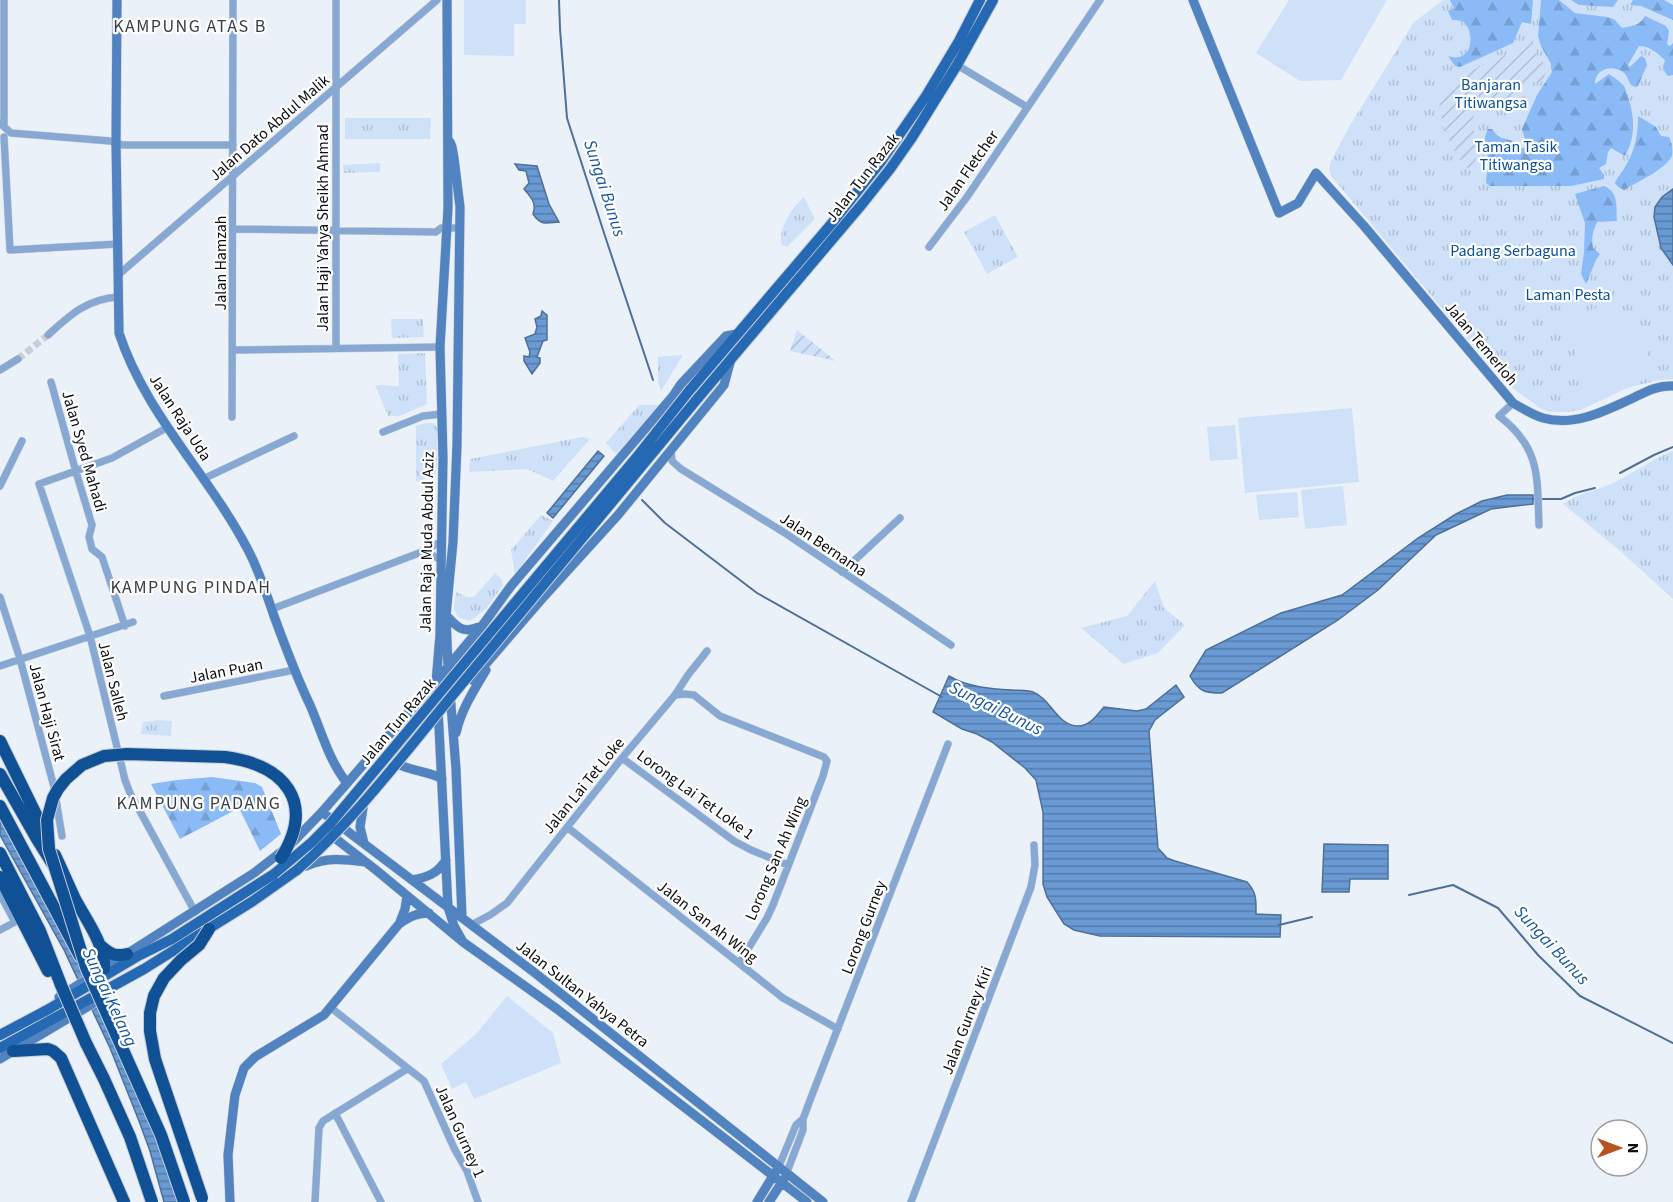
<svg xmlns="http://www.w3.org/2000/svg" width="1673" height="1202" font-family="'Source Sans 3',sans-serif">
  <defs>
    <pattern id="grass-tufts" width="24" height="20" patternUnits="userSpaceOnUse" patternTransform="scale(1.5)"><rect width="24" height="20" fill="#cee1f9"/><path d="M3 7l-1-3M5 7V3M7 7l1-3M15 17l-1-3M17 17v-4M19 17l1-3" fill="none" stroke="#b0c0d4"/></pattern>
    <pattern id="forest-firs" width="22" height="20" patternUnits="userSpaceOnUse" patternTransform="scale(1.5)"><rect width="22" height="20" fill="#8abbf7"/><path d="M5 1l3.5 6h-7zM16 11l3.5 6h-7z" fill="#76a0d3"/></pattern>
    <pattern id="garden-furrows" width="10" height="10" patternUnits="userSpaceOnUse" patternTransform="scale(1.5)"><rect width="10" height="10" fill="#cee1f9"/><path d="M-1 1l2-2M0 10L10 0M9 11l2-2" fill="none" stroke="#b0c0d4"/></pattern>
    <pattern id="water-rules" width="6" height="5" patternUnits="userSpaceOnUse" patternTransform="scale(1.5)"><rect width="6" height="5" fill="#6a9ad4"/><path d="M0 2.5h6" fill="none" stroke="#557cab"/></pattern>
  </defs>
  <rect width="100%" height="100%" fill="#ebf1f9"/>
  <!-- grass -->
  <path fill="url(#grass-tufts)" d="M1443 0H1673V379L1659 380 1627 388 1581 410 1566 412H1549L1540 408 1511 387 1476 349 1331 176 1329 169 1331 161 1349 127 1409 30 1413 23Z
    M345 118H431L430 139H345Z
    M380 163V172L344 173 343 165Z
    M804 197 815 219 787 247 781 244C779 228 792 207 804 197Z
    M995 215 1018 257 987 274 964 232Z
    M391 319H423L424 337 392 338Z
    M425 353 427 404 400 416H388L375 385 399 386 398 354Z
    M683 355 661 391 658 382V357Z
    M639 405H659L616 454 606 443Z
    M425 423H433L437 427V468L435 475 416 482V426Z
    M582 437 590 439 553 481 527 469 469 472 470 459Z
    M1673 451V599L1619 550 1563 504C1579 493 1590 493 1606 486 1629 477 1649 460 1673 451Z
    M541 515 553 521 515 574 511 550Z
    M495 573 501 579 503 585 486 609 470 621 458 617 454 609 456 592 467 597H474Z
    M1155 581 1164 608 1185 625 1158 653 1124 664 1081 628 1127 616Z
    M159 720 172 721 171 736 141 734 143 722Z"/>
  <!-- forest -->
  <path fill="url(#forest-firs)" d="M1450 0H1533L1531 24 1522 22 1513 43 1460 67 1455 66 1448 56C1475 65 1475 28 1462 21 1459 20 1455 20 1452 20L1448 11 1454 8Z
    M1541 0H1559L1575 13 1607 17 1614 19 1622 28C1631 26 1640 26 1645 16L1666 26 1669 31 1667 44 1670 46 1673 43V75L1668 76C1663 71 1663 67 1665 60 1657 53 1650 46 1639 46L1628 65 1630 67 1641 56 1645 58 1647 65 1638 86 1635 87 1631 85C1628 80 1627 75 1623 72 1611 64 1595 69 1595 84L1609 74C1613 77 1620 81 1624 86 1626 90 1627 96 1629 100 1635 119 1635 139 1625 156L1611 148 1608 152 1606 164 1599 168 1604 175V179L1571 186H1490L1486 183C1486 174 1489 166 1488 158 1486 145 1482 142 1488 129H1492C1501 144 1513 135 1520 148H1524L1526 143 1522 129 1537 95 1552 72 1551 64 1541 46 1538 36Z
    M1571 0H1618L1613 7 1579 5Z
    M1633 0H1664L1673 5V20L1641 6 1630 5Z
    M1638 116 1656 127 1661 136 1669 137C1672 143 1673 149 1672 156 1666 169 1637 182 1624 190L1618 187 1615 183C1617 177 1622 173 1625 167 1635 151 1638 135 1638 116Z
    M1604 186C1619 192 1616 207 1617 221L1597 222C1593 232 1591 237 1593 248L1600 254 1596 260 1586 284 1581 274 1584 252 1585 223 1575 194Z
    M212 777 255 783 262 787 281 834 260 851 239 808 180 839 151 784 177 780Z"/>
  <!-- garden -->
  <path fill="url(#garden-furrows)" d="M1531 39 1533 40C1532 52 1540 60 1549 67L1541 83 1534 81C1521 106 1499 111 1473 109L1476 158 1473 174 1457 156 1444 131 1439 102C1446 70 1511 61 1531 39Z
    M797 330 836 361 790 351Z"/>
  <!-- pitch -->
  <path fill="#cee1f9" d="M464 0H526V24H514V56L464 55Z
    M1289 0H1387L1341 80 1300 81 1256 53Z
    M1597 308 1606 309 1642 332 1647 355 1648 368 1645 380 1625 386 1587 405 1567 317Z
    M1352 408 1359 482 1245 493 1238 418Z
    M1235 425 1238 459 1210 461 1207 427Z
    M1343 486 1347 525 1305 529 1301 490Z
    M1297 492 1299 517 1259 520 1256 495Z
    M507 996 553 1033 561 1063 474 1099 466 1082 452 1089 441 1064 476 1034Z"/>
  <!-- water -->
  <path fill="url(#water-rules)" stroke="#4e7099" stroke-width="1.5" d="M515 164 537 166 549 204 559 222C546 223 541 226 533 214 537 203 531 197 524 189L529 183 526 171 519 170Z
    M1673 189V265L1661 248 1654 217 1655 207 1662 197Z
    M542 311 547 315V340L543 341 537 357 540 358V363L532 374 524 361V356L529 357 530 352 525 338 535 334 537 327 535 319 541 316Z
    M598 451 604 456 553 518 547 513Z
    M1507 495H1533V504L1491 509 1436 535 1378 590 1338 620 1222 693C1205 693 1199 692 1190 676L1206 650 1281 613 1342 595 1418 538 1456 514 1482 501Z
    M949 676C967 687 991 689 1012 690 1019 691 1028 689 1035 693 1051 700 1058 726 1078 726 1090 726 1097 715 1104 707L1137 711 1146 709 1176 685 1184 697 1155 720 1149 731 1158 848 1167 858 1175 861 1247 882C1257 893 1256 900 1256 914L1281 915 1280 937 1100 936 1074 930 1064 924 1047 897 1043 884V812L1036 780 1025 768 992 742 977 734 962 729 933 712Z
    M0 812 65 935 148 1112 179 1202H164L150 1151 139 1121 110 1048 64 950 0 835Z
    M1324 844 1388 845V879H1350L1349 892H1322Z"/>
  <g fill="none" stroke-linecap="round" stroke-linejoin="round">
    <!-- stream -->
    <path stroke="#4e7099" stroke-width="2" d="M559 0 560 29 567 118 605 236 653 380
      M1620 473 1654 455 1673 447
      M1533 499H1561L1575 493 1595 488
      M642 500 665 523 757 593 942 697
      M1409 895 1453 885 1498 908 1538 955 1580 996 1673 1043
      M1279 925 1312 917"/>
    <!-- street-tunnel -->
    <path stroke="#c9cfd6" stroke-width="7" stroke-dasharray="7 3.5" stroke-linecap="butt" d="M18 359 48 335"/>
    <!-- street casing -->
    <g stroke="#c7cdd4" stroke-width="8">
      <path id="street" d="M336 0V348
        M957 65 1027 107
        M0 123 11 133 110 141 123 145H233
        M4 126V0
        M4 137 10 250 118 244
        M233 229 436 232 441 228H459
        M929 247 967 197 1100 0
        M118 275 437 0
        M48 335C70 315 87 299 118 297
        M233 350 440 347
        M0 370 18 359
        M51 382 76 472 92 525 89 537 92 549 102 557 125 626
        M1513 403 1499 416C1541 448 1537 477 1539 525
        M232 417 233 0
        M168 427 112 458 39 484 90 636 125 780 130 793 195 912
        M383 432 423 416 442 414
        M671 450 672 461 681 469 785 533 951 645
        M203 479 294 436
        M0 486 22 441
        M421 553 432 555 441 560
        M842 572 900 518
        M0 597 20 659 54 787 62 836
        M272 609 419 553 441 542
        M0 666 133 622
        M675 695 685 694 694 695 720 716 824 757 827 761 823 776 773 905 767 918 740 962
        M164 696 294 670
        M622 758 734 841 751 850 788 865
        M567 827 783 998 838 1029
        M0 894 15 922 0 930
        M471 925 490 915 507 903 622 758 675 695 688 675 707 651
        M330 1007 424 1081 454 1148 467 1171 478 1202
        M335 1113 381 1202
        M779 1166 796 1125 803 1119
        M787 1172 803 1130V1119L812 1095 948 744
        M315 1202 319 1128 323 1121 407 1069
        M911 1202 1031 887 1035 865 1034 845"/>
    </g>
    <!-- secondary casing -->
    <g stroke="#c7cdd4" stroke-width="10">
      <path id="secondary" d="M117 0 116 142 119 333C145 413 208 474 247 548 259 570 266 593 274 616 285 646 296 676 310 705 321 730 329 761 347 783
        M1193 0 1279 213 1298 203 1316 173 1364 226 1513 403C1523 409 1533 415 1543 418 1574 427 1605 411 1633 398 1647 391 1658 385 1673 386
        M450 142 452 147 454 158 460 207 457 445 453 542 446 615 448 667 456 769 462 917
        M446 615C457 627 462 634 479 627
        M472 680 540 601 618 515 724 385 731 359
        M436 682 440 635 443 458 440 347 448 208 447 0
        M438 708 448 907 454 926 463 942
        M456 733C461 710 474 690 486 670
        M400 765C412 771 433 772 442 779
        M363 808 360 827 364 843
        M322 812 535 973 823 1202
        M327 832 376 870 463 942 557 1009 807 1202
        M306 866C328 857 342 859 365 862
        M412 880C428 877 437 874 446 860
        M400 922 405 909 407 896
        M59 997 254 873 290 845 322 812 436 681 482 626 511 586 673 396 681 384 726 336 737 334
        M0 1059 104 997
        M230 1202 228 1155 235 1095 244 1068 255 1057 324 1015 399 924C409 917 416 913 429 913
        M757 1202 776 1171
        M769 1202 784 1179"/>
    </g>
    <!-- primary casing -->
    <g stroke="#c7cdd4" stroke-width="12">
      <path id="primary" d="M689 391 833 222 880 163 926 96 959 41 980 0
        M698 398 863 203 890 169 911 139 957 65 993 0
        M0 1035 49 1009 138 956 172 939 274 874
        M0 1048 144 969 253 901 297 870"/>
    </g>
    <!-- highway casing -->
    <g stroke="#c7cdd4" stroke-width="14">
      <path id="highway" d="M0 741 48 839
        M0 774 37 839 52 863
        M0 806 80 956
        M0 853 40 931 61 985
        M55 855C62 870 68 884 75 899 85 918 106 946 104 969
        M0 877 48 971
        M101 946C110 954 115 957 127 954
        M86 1043 104 1079
        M13 1051 48 1049 53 1051 61 1058 124 1202"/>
    </g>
    <!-- street -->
    <use href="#street" stroke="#86a8d2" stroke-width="7"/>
    <!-- secondary -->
    <use href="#secondary" stroke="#5183c1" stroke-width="9"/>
    <!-- primary -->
    <use href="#primary" stroke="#2568b3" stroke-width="10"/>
    <!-- highway -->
    <use href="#highway" stroke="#105196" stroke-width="12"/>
    <!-- primary-bridge casing -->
    <g stroke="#c7cdd4" stroke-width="12" stroke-linecap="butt">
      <path id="primary-bridge" d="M297 870C355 819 402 756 451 697 534 598 616 498 698 398
        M274 874 312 842 330 824 636 458 689 391"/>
    </g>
    <!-- highway-bridge casing -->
    <g stroke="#c7cdd4" stroke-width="14" stroke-linecap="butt">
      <path id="highway-bridge" d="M61 985 86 1043
        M104 1079 130 1137 152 1202
        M202 1198 163 1083 155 1059 150 1031V1013L154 996 164 978 181 960 199 945 209 929
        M184 1202 161 1135 86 967 49 849 47 820 53 798 58 789 66 779 82 765 104 756 127 754 225 757C285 765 316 802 281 858"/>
    </g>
    <!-- primary-bridge -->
    <use href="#primary-bridge" stroke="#2568b3" stroke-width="10"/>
    <!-- highway-bridge -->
    <use href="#highway-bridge" stroke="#105196" stroke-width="12"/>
  </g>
  <g text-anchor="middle" stroke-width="4.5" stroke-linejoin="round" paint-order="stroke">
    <!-- park labels -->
    <g font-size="16" fill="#0b5096" stroke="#fefefe">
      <text x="1491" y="90">Banjaran<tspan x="1491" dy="18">Titiwangsa</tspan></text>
      <text x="1516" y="152">Taman Tasik<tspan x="1516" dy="18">Titiwangsa</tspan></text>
      <text x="1513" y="256">Padang Serbaguna</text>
      <text x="1568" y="300">Laman Pesta</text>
    </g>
    <!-- street labels -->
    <g font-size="16" fill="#0b0d10" stroke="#fefefe">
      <text transform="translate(269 127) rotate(-41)" y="6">Jalan Dato Abdul Malik</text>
      <text transform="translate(967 170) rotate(-55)" y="6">Jalan Fletcher</text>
      <text transform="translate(862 177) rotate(-52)" y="6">Jalan Tun Razak</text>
      <text transform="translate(322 228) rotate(-90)" y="6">Jalan Haji Yahya Sheikh Ahmad</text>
      <text transform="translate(220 263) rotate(-90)" y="6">Jalan Hamzah</text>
      <text transform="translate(1482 343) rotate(50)" y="6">Jalan Temerloh</text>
      <text transform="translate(181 417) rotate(57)" y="6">Jalan Raja Uda</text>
      <text transform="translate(85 451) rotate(74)" y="6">Jalan Syed Mahadi</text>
      <text transform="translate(426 542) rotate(-89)" y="6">Jalan Raja Muda Abdul Aziz</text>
      <text transform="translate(824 544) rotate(34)" y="6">Jalan Bernama</text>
      <text transform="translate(226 670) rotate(-11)" y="6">Jalan Puan</text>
      <text transform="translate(114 681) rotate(76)" y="6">Jalan Salleh</text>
      <text transform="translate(48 712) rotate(75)" y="6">Jalan Haji Sirat</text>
      <text transform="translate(397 721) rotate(-50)" y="6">Jalan Tun Razak</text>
      <text transform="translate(583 785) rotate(-51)" y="6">Jalan Lai Tet Loke</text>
      <text transform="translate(696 794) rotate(36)" y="6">Lorong Lai Tet Loke 1</text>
      <text transform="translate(775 858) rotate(-67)" y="6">Lorong San Ah Wing</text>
      <text transform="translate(708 921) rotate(38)" y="6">Jalan San Ah Wing</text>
      <text transform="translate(863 927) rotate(-69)" y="6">Lorong Gurney</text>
      <text transform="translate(583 993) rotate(38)" y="6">Jalan Sultan Yahya Petra</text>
      <text transform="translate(966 1020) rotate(-69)" y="6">Jalan Gurney Kiri</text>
      <text transform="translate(461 1131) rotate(66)" y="6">Jalan Gurney 1</text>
    </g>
    <!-- neighbourhood labels -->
    <g font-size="18" letter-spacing="1.5" fill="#393e45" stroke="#fefefe">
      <text x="190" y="32">KAMPUNG ATAS B</text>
      <text x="191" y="593">KAMPUNG PINDAH</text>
      <text x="199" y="809">KAMPUNG PADANG</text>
    </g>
    <!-- water labels -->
    <g font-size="18" font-style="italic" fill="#16579e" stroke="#fefefe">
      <text transform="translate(605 188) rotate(72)" y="6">Sungai Bunus</text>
      <text transform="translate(996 708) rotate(26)" y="6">Sungai Bunus</text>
      <text transform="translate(1552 945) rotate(47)" y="6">Sungai Bunus</text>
      <text transform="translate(110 997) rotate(65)" y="6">Sungai Kelang</text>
    </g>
  </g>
  <!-- north arrow -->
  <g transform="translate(1619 1148) rotate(90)"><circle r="28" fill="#fefefe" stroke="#9d9e9f" stroke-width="1.5"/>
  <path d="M0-4.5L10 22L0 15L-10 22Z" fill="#b75320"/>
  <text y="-9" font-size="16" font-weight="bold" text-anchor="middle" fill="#0b0d10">N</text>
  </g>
</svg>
